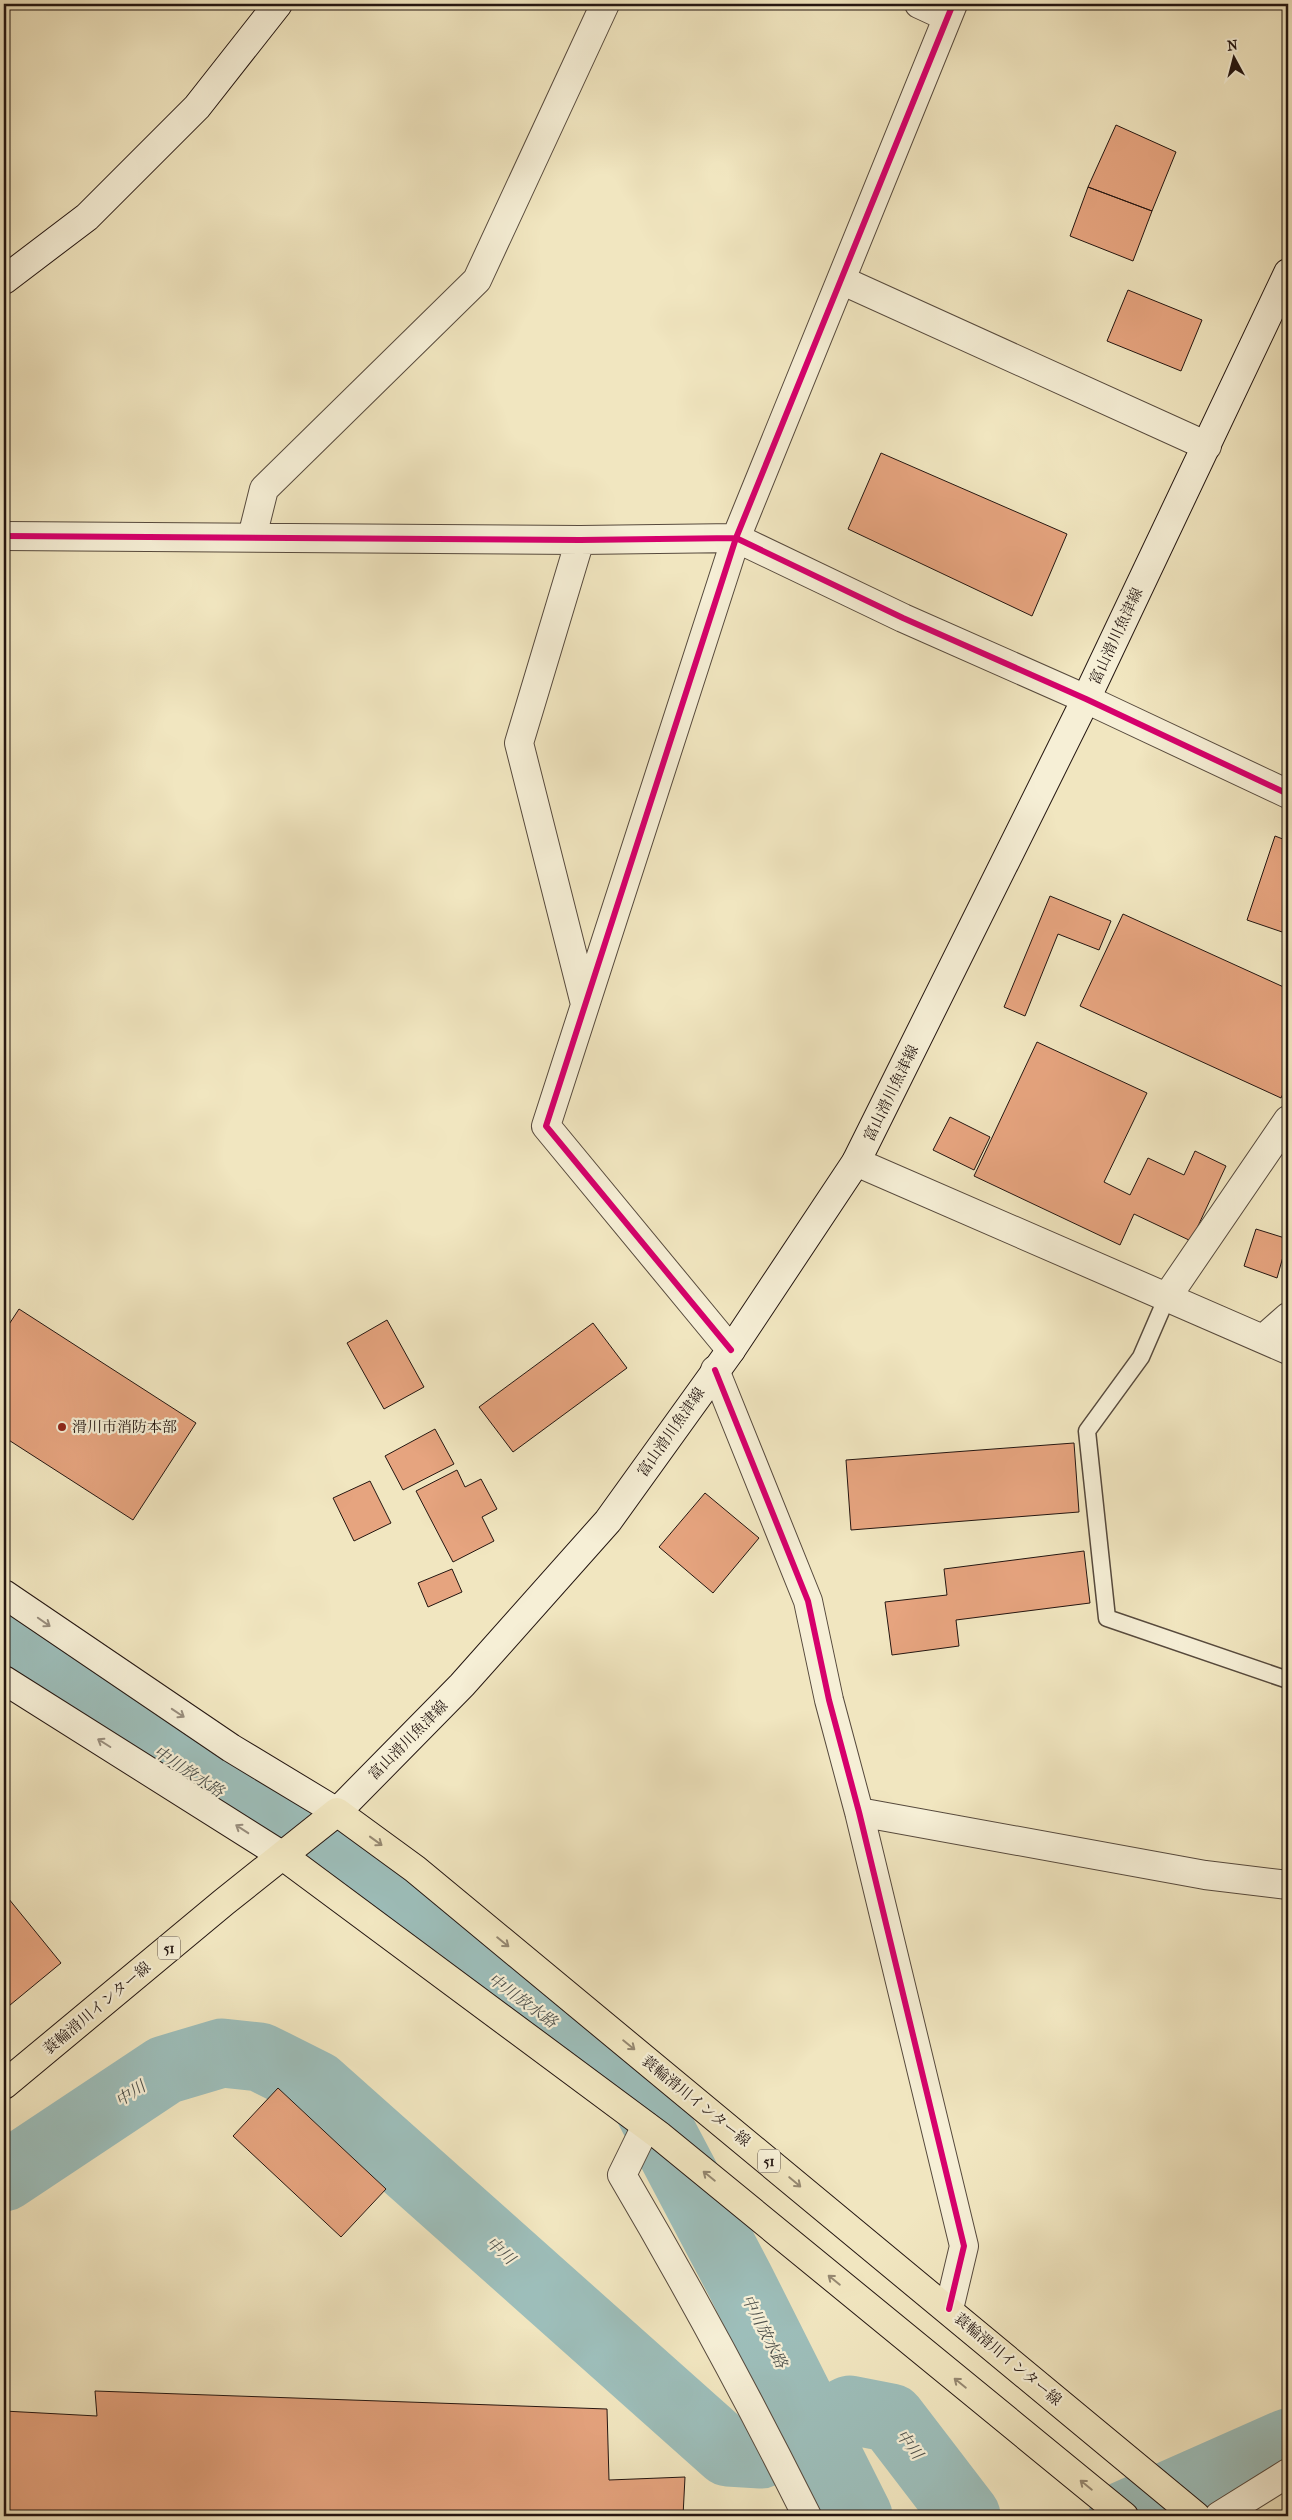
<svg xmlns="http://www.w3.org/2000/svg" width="1292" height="2520" font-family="'IM FELL French Canon','Noto Serif JP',serif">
  <rect width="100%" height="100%" fill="#f1e6c0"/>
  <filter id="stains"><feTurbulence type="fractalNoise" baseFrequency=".004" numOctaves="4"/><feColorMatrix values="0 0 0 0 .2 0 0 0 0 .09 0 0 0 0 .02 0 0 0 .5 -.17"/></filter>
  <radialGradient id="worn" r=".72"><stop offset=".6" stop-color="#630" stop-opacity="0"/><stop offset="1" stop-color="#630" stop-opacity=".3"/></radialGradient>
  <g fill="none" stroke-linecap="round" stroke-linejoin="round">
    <!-- river -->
    <path stroke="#9dbeba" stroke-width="69" d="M4 1649 24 1660 385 1901 634 2080 739 2279 858 2516
      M4 2177 165 2070 222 2053 260 2057 316 2085 728 2452 761 2454 850 2410 891 2418 966 2516
      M1123 2516 1288 2443"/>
  </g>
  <!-- building -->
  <path fill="#e6a47f" stroke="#241611" d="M1116 125 1176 152 1152 211 1088 187Z
    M1088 187 1152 211 1133 261 1070 236Z
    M1128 290 1202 320 1181 371 1107 341Z
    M881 453 1067 534 1032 616 848 529Z
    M1275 836 1288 841V934L1247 920Z
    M1050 896 1111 921 1099 950 1058 934 1025 1016 1004 1007Z
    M1123 914 1288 989V1083L1281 1098 1080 1006Z
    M1037 1042 1147 1093 1104 1182 1130 1195 1148 1158 1184 1175 1195 1151 1226 1166 1191 1241 1134 1214 1120 1245 974 1176Z
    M950 1117 990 1137 974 1170 933 1150Z
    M1256 1229 1288 1239 1277 1278 1244 1266Z
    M19 1309 196 1423 133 1520 4 1437V1332Z
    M387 1320 424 1387 384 1409 347 1343Z
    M593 1323 627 1368 513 1452 479 1407Z
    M435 1429 454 1464 403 1490 385 1456Z
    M1074 1443 1079 1512 851 1530 846 1460Z
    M457 1470 465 1487 481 1479 497 1509 482 1517 494 1541 453 1562 416 1491Z
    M370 1481 391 1523 354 1541 333 1498Z
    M705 1493 759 1538 713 1593 659 1547Z
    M1084 1551 1090 1603 956 1620 959 1646 892 1655 885 1602 947 1595 944 1569Z
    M452 1569 462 1592 428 1607 418 1583Z
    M4 1893 61 1963 4 2010Z
    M278 2088 386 2189 341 2237 233 2136Z
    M95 2391 607 2409 609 2480 685 2477 683 2516H4V2411L97 2416Z"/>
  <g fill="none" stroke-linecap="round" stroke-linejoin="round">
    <!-- lane casing -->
    <g stroke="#574a3d" stroke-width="19">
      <path id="lane" d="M1167 1297 1141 1357 1087 1431 1107 1618 1288 1680"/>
    </g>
    <!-- street casing -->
    <g stroke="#574a3d" stroke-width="30">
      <path id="street" d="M919 4 947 17
        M841 280 1207 446
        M4 536 580 540 736 538 903 618 1086 699 1288 794
        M252 537 264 489 477 280 605 4
        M580 540 519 743 585 1004
        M856 1162 1288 1350
        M1167 1297 1288 1120
        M1263 1339 1288 1317
        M731 1350 546 1126 736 538 953 4
        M715 1370 808 1601 829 1700 859 1812 964 2246 949 2309
        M859 1812 1205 1875 1288 1885
        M646 2126 622 2175C688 2287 749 2400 807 2516
        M1219 2516 1288 2473"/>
    </g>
    <!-- secondary casing -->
    <g stroke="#241611" stroke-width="30">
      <path id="secondary" d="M4 280 87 217 197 107 278 4
        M4 1594 231 1748 337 1812 462 1685 608 1521 731 1350 856 1162 1086 699 1288 273
        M4 1680 283 1856"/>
    </g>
    <!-- primary casing -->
    <g stroke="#241611" stroke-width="30">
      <path id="primary" d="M283 1856 660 2136 1124 2516
        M4 2085 224 1902 337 1812 415 1869 1196 2516"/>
    </g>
    <!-- lane -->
    <use href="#lane" stroke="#f6efd6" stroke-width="16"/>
    <!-- street -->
    <use href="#street" stroke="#f6efd6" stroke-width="28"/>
    <!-- secondary -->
    <use href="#secondary" stroke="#f6efd6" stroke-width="28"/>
    <!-- primary -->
    <use href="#primary" stroke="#f1e6c0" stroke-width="28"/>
    <!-- cycleway casing -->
    <g stroke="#f6efd6" stroke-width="9">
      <path id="cycleway" d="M4 536 580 540 736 538 903 618 1086 699 1288 794
        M731 1350 546 1126 736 538 953 4
        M715 1370 808 1601 829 1700 859 1812 964 2246 949 2309"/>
    </g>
    <!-- cycleway -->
    <use href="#cycleway" stroke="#d6006c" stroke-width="6"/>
  </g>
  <!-- one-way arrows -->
  <defs><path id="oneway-shaft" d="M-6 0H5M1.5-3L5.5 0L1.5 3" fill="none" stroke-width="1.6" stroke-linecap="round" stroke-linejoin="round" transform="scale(1.25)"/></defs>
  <g stroke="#988d7d">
    <use href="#oneway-shaft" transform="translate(44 1622) rotate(35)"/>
    <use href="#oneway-shaft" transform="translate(178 1713) rotate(34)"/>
    <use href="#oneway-shaft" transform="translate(104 1743) rotate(-148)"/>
    <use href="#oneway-shaft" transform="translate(242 1829) rotate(-147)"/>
  </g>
  <g stroke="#958871">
    <use href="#oneway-shaft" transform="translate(376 1841) rotate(36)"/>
    <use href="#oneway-shaft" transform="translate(503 1942) rotate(39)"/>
    <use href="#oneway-shaft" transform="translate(629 2045) rotate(39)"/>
    <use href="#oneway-shaft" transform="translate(709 2176) rotate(-141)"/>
    <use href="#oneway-shaft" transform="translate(795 2182) rotate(40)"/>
    <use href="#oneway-shaft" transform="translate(834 2280) rotate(-141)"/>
    <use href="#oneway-shaft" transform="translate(960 2383) rotate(-141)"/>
    <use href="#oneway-shaft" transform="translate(1086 2485) rotate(-141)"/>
  </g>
  <!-- markers -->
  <circle fill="#8f2418" stroke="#f6efd6" stroke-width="2" cx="62" cy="1427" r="5"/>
  <g text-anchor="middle" stroke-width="4.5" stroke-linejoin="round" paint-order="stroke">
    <!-- shield labels -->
    <g fill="#f6efd6" stroke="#63574c" stroke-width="1">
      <rect x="158" y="1936.5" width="22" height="23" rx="4"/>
      <rect x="758" y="2149.5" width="22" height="23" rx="4"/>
    </g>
    <g font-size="14" font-weight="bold" fill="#241611">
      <text x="169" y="1953">51</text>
      <text x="769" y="2166">51</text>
    </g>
    <!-- street labels -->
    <g font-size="15" fill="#241611" stroke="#f6efd6">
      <text transform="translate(1116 636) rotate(-65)" y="5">富山滑川魚津線</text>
      <text transform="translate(891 1093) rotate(-64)" y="5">富山滑川魚津線</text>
      <text transform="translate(671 1432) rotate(-55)" y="5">富山滑川魚津線</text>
      <text transform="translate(408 1740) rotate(-45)" y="5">富山滑川魚津線</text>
      <text transform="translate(97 2008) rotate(-40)" y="5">蓑輪滑川インター線</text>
      <text transform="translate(696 2101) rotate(39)" y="5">蓑輪滑川インター線</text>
      <text transform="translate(1008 2359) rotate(40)" y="5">蓑輪滑川インター線</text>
    </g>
    <!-- poi labels -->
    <g font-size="15" fill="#241611" stroke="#f6efd6" text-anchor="start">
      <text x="72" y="1432">滑川市消防本部</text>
    </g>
    <!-- water labels -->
    <g font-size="16" font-style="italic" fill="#4e514c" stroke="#f6efd6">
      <text transform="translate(189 1771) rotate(33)" y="6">中川放水路</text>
      <text transform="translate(523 2000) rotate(36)" y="6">中川放水路</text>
      <text transform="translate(130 2093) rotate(-33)" y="6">中川</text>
      <text transform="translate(501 2250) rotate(42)" y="6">中川</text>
      <text transform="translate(765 2331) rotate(63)" y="6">中川放水路</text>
      <text transform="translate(910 2444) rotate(53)" y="6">中川</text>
    </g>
  </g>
  <!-- margin -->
  <rect width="1292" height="2520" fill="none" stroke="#f1e6c0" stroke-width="20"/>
  <rect x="5" y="5" width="1282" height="2510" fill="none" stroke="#241611" stroke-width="2.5"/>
  <rect x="10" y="10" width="1272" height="2500" fill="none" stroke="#241611"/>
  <!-- north arrow -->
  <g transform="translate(1234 58) rotate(353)" stroke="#f6efd6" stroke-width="4" paint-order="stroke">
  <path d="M0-4L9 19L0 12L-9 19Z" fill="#241611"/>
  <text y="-8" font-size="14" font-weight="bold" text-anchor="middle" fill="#241611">N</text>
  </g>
  <rect width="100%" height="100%" filter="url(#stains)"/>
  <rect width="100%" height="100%" fill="url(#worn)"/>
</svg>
